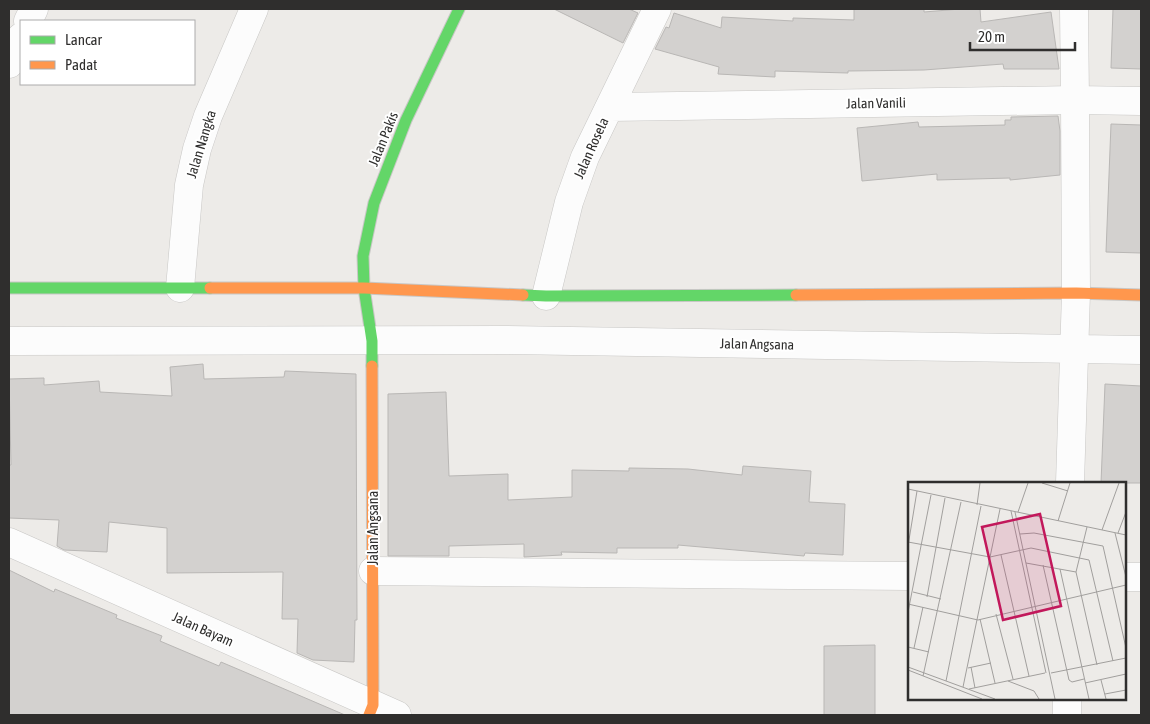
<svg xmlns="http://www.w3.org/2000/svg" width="1150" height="724" font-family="'Asap Condensed',sans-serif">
  <rect width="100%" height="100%" fill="#edebe8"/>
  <!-- building -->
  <path fill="#d3d1cf" stroke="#b9b7b5" d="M554 9H629L638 13 623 43Z
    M854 9H924V12L960 9H980L981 22 1051 12 1059 69H1004L1003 64 924 70 848 71V73L775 71V77L718 74 719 67 655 49 666 27 669 28 674 13 721 28 722 17 793 21V18L854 20Z
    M1113 9H1141V69L1111 68Z
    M1058 116 1060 131V175L1010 180V178L937 180V174L862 181 857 128 918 122 919 127 1005 125V120H1011V117Z
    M1111 124 1141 125V253L1106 252Z
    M203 364 204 379 284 377 285 371 356 374 357 620H355L354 662 313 660 297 653 298 619H282L283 572 167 573V528L109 522 107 552 64 550 57 546 59 520 9 518V465H11L9 379 44 378V385L99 381 100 392 172 396 170 367Z
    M1105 384 1141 386V483H1101Z
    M446 392 449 476 508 474V500L572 497V470L629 471V468L688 469 742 475 743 466 811 471 809 502 845 504 843 555 805 553 804 556 678 545V548H617V553L561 552 562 555 524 557V544L449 546V556H388V394Z
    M9 570 54 592 55 589 117 615 116 618 162 636 160 641 219 666 221 662 247 673 345 715H9Z
    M875 645V715H824V646Z"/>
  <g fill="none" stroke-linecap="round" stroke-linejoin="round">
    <!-- street casing -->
    <g stroke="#c8c7c5" stroke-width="29">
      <path id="street" d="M28 21 34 9
        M9 64 21 37
        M610 107 1075 100 1141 101
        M180 288 189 185 197 149 208 116 254 9
        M546 296 569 202 585 157 657 9
        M9 341 507 340 1141 350
        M1070 483 1076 293 1075 100 1074 9
        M9 542 397 715
        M373 571 909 576
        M1124 577H1141
        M1067 698V715"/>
    </g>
    <!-- fast casing -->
    <g stroke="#c8c7c5" stroke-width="13">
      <path id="fast" d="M9 288H210
        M523 295 546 296 796 295
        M372 366V341L364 288 363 256 374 203 406 120 459 9"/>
    </g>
    <!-- slow casing -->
    <g stroke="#c8c7c5" stroke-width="13">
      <path id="slow" d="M210 288H364L523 295
        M796 295 1076 293 1141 295
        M369 715 373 705 372 366"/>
    </g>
    <!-- street -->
    <use href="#street" stroke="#fcfcfc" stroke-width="28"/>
    <!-- fast -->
    <use href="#fast" stroke="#63d668" stroke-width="11"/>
    <!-- slow -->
    <use href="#slow" stroke="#ff974d" stroke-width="11"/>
  </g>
  <g text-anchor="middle" stroke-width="4" stroke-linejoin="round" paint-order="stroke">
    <!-- street labels -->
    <g font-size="14" fill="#2f2e2d" stroke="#fff">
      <text transform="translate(876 103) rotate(-1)" y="5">Jalan Vanili</text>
      <text transform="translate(383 139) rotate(-68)" y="5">Jalan Pakis</text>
      <text transform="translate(201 144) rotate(-73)" y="5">Jalan Nangka</text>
      <text transform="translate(591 148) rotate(-66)" y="5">Jalan Rosela</text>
      <text transform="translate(757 344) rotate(1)" y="5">Jalan Angsana</text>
      <text transform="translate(373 528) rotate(-90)" y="5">Jalan Angsana</text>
      <text transform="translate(203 629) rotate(24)" y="5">Jalan Bayam</text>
    </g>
  </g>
  <!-- overview -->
  <g transform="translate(908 482)">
    <rect width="218" height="218" fill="#edebe8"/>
    <path fill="none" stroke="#a19f9d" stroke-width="1" d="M134 1 160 9M0 7 218 53M69 23 72 1M103 29 138 191M107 30 147 217M110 30 120 1M150 39 162 1M194 48 211 1M207 51 218 95M210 51 218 30M112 52 126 51 195 64 218 166M0 60 82 75 123 66 181 78 205 179M0 64 9 9M93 73 121 194M118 81 168 90 189 183M135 83 161 198 164 200 176 197M152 87 181 217M168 90 179 45M5 110 33 117M19 115 37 16M0 122 70 138 218 103M0 130 23 13M88 132 105 197M72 137 87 201M0 165 21 170M6 166 15 125M0 185 87 217M63 185 67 206M60 186 83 181M0 188 74 217M143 191 218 176M15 194 53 20M193 198 198 217M38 199 73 24M100 199 126 209 131 217M177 201 218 192M55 205 92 27M61 207 137 191M197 212 218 208"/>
    <path fill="#c2185b" fill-opacity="0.15" stroke="#c2185b" stroke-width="2.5" d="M132 32 153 124 95 138 74 45Z"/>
    <rect width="218" height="218" fill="none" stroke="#2f2e2d" stroke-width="2.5"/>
  </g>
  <!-- border -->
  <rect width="1150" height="724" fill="none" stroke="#2f2e2d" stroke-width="20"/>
  <!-- legend -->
  <rect x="20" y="20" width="175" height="65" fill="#ffffff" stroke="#acabab"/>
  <rect x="30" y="36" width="25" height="8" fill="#63d668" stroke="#acabab"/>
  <text x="65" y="45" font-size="15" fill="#2f2e2d">Lancar</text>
  <rect x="30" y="61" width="25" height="8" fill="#ff974d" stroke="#acabab"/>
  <text x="65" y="70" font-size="15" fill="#2f2e2d">Padat</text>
  <!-- scale -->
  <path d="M970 42v8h105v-8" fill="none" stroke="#2f2e2d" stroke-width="2.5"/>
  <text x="978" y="42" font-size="15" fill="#2f2e2d" stroke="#ffffff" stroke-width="4" paint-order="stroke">20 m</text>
</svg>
